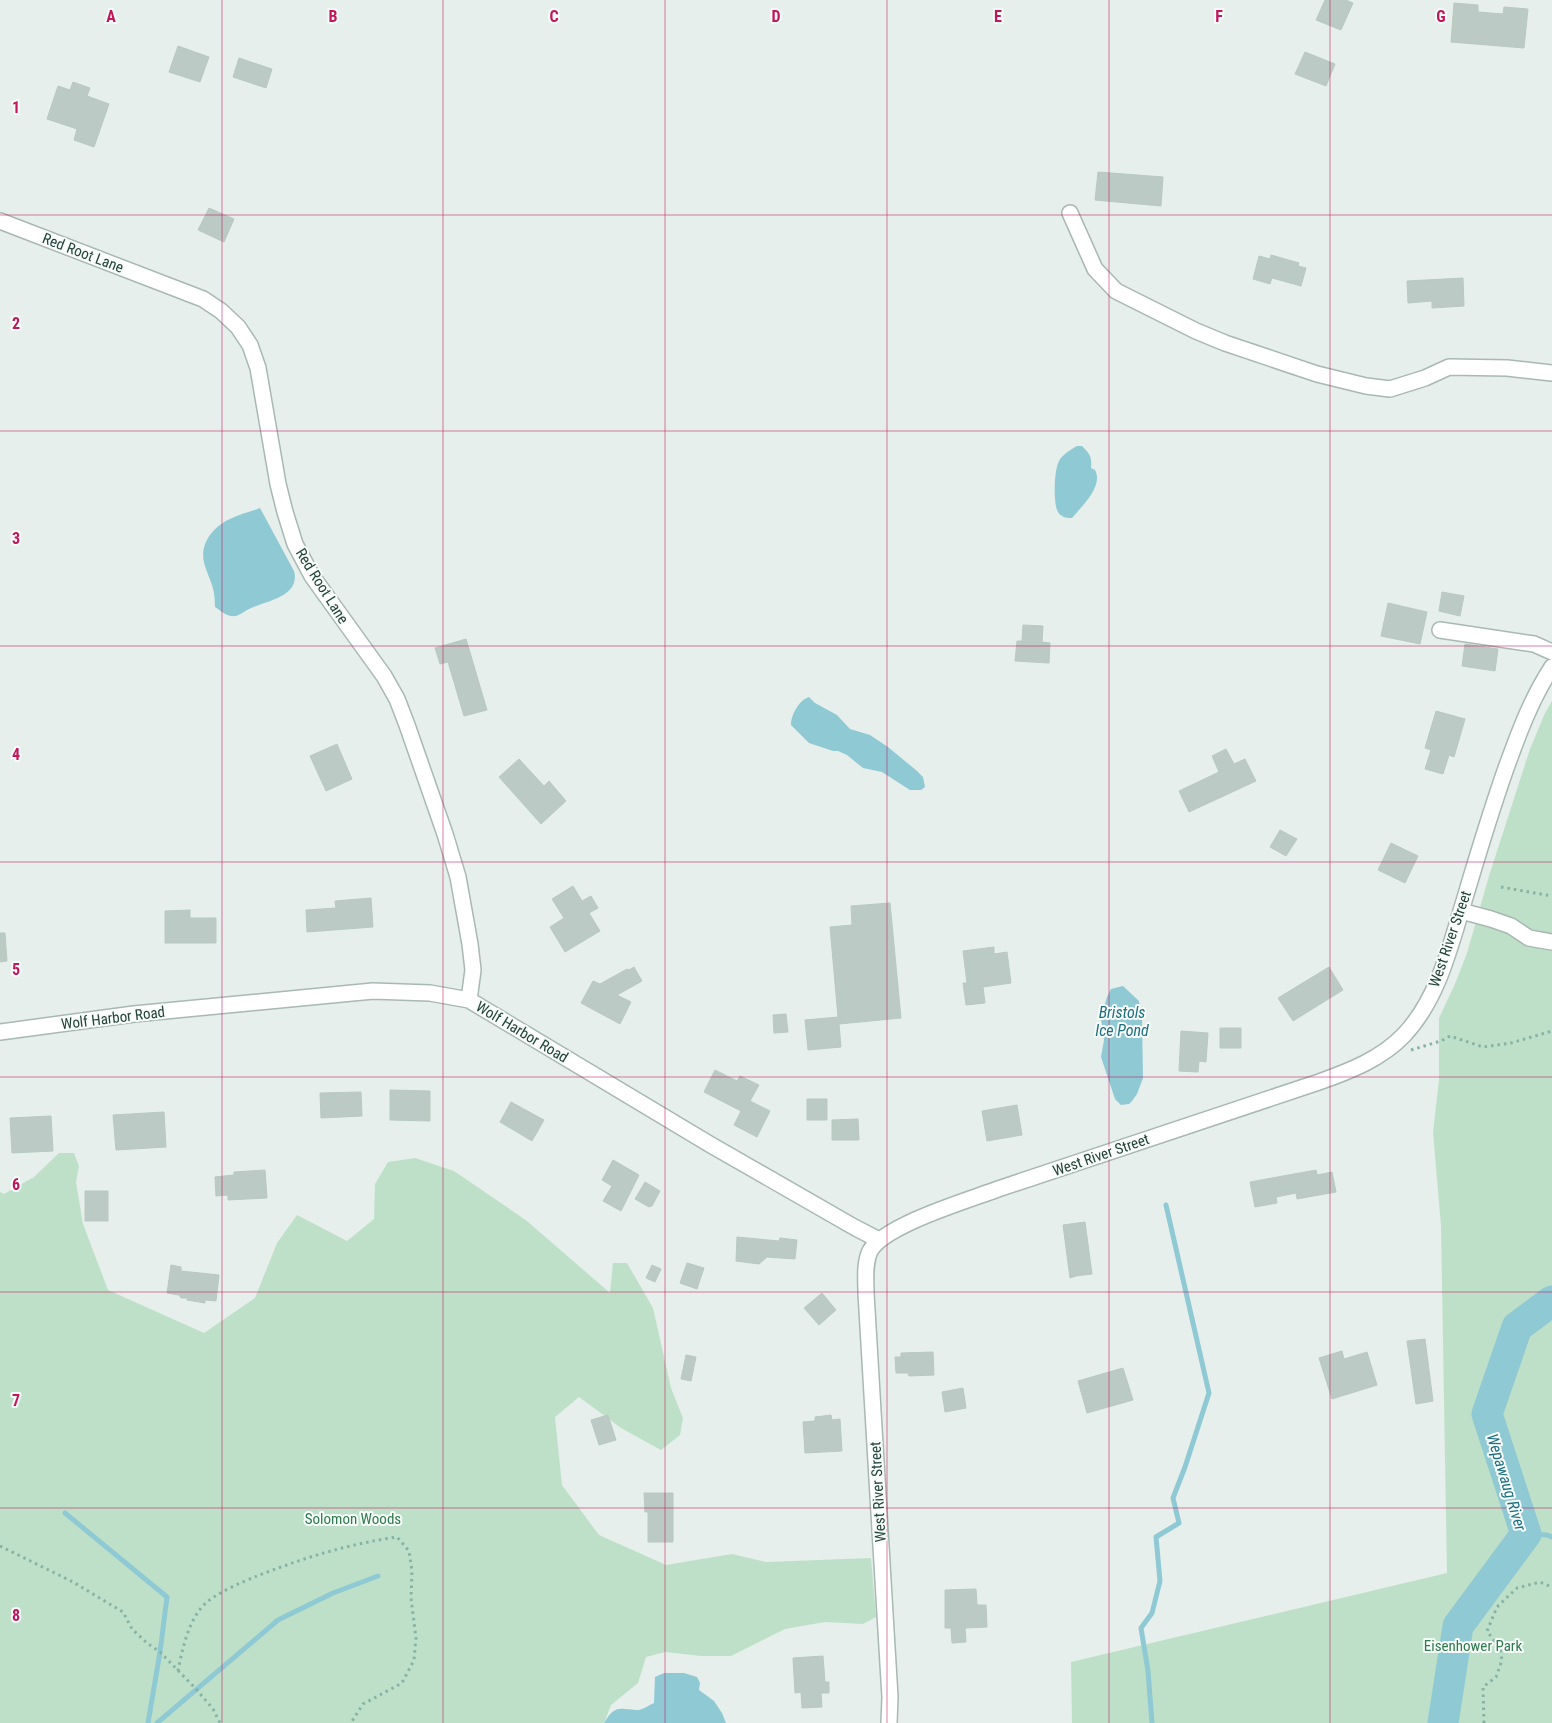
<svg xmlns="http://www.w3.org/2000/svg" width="1552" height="1723" font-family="'Roboto Condensed',sans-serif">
  <rect width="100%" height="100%" fill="#e6efeb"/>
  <!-- green -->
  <path fill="#bfe0c8" d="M1552 701V1723H1072L1071 1662 1447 1573 1441 1226 1433 1132 1439 1080V1018L1455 984 1467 953 1489 876 1530 749 1545 713Z
    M59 1153H74L79 1166 76 1182 83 1224 108 1290 204 1333 255 1298 277 1243 297 1215 347 1241 374 1219 375 1184 388 1162 415 1158 454 1171 527 1221 610 1293 613 1263H627L653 1308 671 1388 683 1418 680 1435 661 1450 621 1428 579 1397 555 1417 562 1485 599 1535 666 1565 732 1554 766 1562 871 1558 876 1617 863 1624 825 1622 785 1629 731 1656H701L665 1652 646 1657 638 1683 611 1705 604 1723H0V1192L4 1194 34 1177Z"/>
  <!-- water -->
  <path fill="#8ec9d4" d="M1077 446H1082C1090 454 1092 457 1091 468L1095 470C1104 486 1081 507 1072 518 1066 518 1061 517 1058 512 1053 504 1054 470 1059 461 1062 455 1070 450 1077 446Z
    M260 508 294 571C301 597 265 601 249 609 243 612 238 617 232 616 226 616 220 610 215 607 215 587 211 584 205 566 198 546 212 527 230 519 239 514 250 512 260 508Z
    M809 697 815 703 837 715 850 729 870 735 888 747 917 771 923 777 925 787 921 790H910L882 772 863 768 847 755 838 751H833L809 743 791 725C791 715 799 700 809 697Z
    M1123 986 1139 1001 1142 1019 1143 1078 1137 1094 1132 1101 1129 1104 1121 1105 1115 1099 1101 1057 1104 1040 1101 1018 1107 997 1111 989Z
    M664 1673H684L697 1677 700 1683 699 1690 714 1701 722 1713 726 1723H604C616 1703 620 1710 639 1710 644 1709 649 1705 654 1703L655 1677Z"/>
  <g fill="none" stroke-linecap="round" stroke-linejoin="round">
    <!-- stream -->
    <path stroke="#8ec9d4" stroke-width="5" d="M65 1513 167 1597 160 1652 148 1723
      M1526 1534 1547 1535 1552 1537
      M157 1723 278 1620 333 1593 378 1576
      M1152 1723 1148 1671 1141 1628 1152 1613 1160 1581 1156 1537 1179 1523 1173 1498 1185 1467 1209 1393 1166 1205"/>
    <!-- river -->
    <path stroke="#8ec9d4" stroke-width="31" d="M1443 1723 1458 1626 1526 1534 1487 1414 1517 1327 1552 1301"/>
  </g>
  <!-- building -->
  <path fill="#bbcac4" stroke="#b8c9c2" d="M1325 0H1346L1353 3 1341 30 1316 20Z
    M1454 3 1478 5V12L1503 14 1504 7 1528 9 1524 48 1451 42Z
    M178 46 209 57 200 82 169 72Z
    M1305 52 1335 64 1326 86 1295 74Z
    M239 58 272 69 266 88 233 77Z
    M73 82 90 88 87 96 109 104 94 147 74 140 77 129 47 119 58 86 70 90Z
    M1098 172 1163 177 1161 206 1095 200Z
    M209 208 234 219 224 242 198 230Z
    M1271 255 1299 263 1298 266 1306 268 1301 286 1272 278 1270 284 1253 279 1259 256 1270 259Z
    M1463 278 1464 306 1432 308V301L1408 303 1407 281Z
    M1442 592 1464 596 1460 616 1439 611Z
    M1388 603 1427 612 1420 644 1381 636Z
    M1023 625 1043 626 1042 642 1050 643 1049 663 1015 661 1017 641H1022Z
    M466 639 487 710 464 716 448 662 440 664 435 648Z
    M1465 644 1498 649 1495 671 1462 666Z
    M1436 711 1465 719 1454 757 1449 755 1443 774 1425 769 1431 750 1425 748Z
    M337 744 352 779 326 791 310 756Z
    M1226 749 1234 764 1245 759 1256 781 1189 812 1179 791 1219 772 1212 756Z
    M519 759 544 786 549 781 566 801 541 824 499 777Z
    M1280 830 1297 839 1286 856 1270 847Z
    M1391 843 1418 856 1405 883 1378 870Z
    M573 886 582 901 591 896 598 908 589 913 600 931 565 952 550 927 564 918 552 899Z
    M371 898 373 927 307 932 306 910 336 908 335 901Z
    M890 903 901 1018 839 1024 841 1047 808 1050 805 1020 838 1017 830 927 852 925 851 906Z
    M190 910V918H216V943H165V911Z
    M0 933H5L7 961 0 962Z
    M994 947V954L1007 952 1011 983 983 987 985 1003 966 1005 963 983H967L963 951Z
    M634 967 642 981 617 995 631 1002 620 1024 581 1003 593 981 600 984 627 969 629 970Z
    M1329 967 1343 990 1293 1021 1278 998Z
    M786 1014 788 1032 774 1033 773 1015Z
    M1220 1028H1241V1048H1220Z
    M1181 1031 1208 1033 1206 1062 1199 1061 1198 1072 1179 1071Z
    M715 1070 737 1081 740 1076 759 1085 750 1101 770 1111 757 1137 734 1125 741 1111 704 1092Z
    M390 1090 430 1091V1121L390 1120Z
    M361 1092 362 1116 321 1118 320 1093Z
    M807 1099H827V1120H807Z
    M511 1102 544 1120 532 1141 500 1122Z
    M1017 1105 1022 1135 987 1141 982 1111Z
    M164 1112 166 1147 116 1150 113 1115Z
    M51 1116 53 1151 12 1153 10 1118Z
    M858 1119 859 1140H832V1120Z
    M613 1160 639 1175 621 1211 603 1201 612 1186 602 1180Z
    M265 1170 267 1198 228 1200V1195L216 1196 215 1177 234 1175V1172Z
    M1316 1170 1317 1175 1332 1172 1336 1192 1297 1199 1296 1193 1276 1197 1277 1203 1255 1207 1250 1182Z
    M645 1182 660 1191 652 1206 649 1207 635 1199Z
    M85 1191H108V1221H85Z
    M1085 1222 1092 1274 1076 1276 1070 1278 1063 1225Z
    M737 1237 779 1241 780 1238 797 1240 795 1259 767 1257 759 1264 736 1261Z
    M687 1263 704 1268 697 1289 680 1283Z
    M171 1265 181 1267V1271L219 1275 216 1301 205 1300V1303L187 1300V1298H181L179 1295 167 1293Z
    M652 1265 661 1269 655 1282 646 1278Z
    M822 1293 836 1310 819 1325 804 1308Z
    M1425 1339 1433 1401 1416 1404 1407 1341Z
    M1342 1351 1344 1359 1367 1352 1377 1385 1332 1399 1319 1358Z
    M933 1352 934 1375 909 1376 908 1373H896L895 1357H901V1353Z
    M686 1355 696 1357 691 1381 681 1379Z
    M1123 1368 1133 1400 1087 1413 1078 1381Z
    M963 1388 966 1408 945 1412 942 1392Z
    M608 1415 616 1440 599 1445 591 1420Z
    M831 1415 832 1420 840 1419 842 1451 805 1453 803 1422 815 1421V1417Z
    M644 1493H673V1542H648V1512H645Z
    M976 1589 977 1605H986L987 1627 965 1628 966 1642 952 1643 951 1628H945V1590Z
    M823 1656 825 1682H829V1693H821L822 1707 802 1708 801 1692 795 1693 793 1658Z"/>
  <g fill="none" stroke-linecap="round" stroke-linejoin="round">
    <!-- minor casing -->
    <g stroke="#a8b8b2" stroke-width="18">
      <path id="minor" d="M1070 213 1095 269 1116 291 1196 331 1225 343 1317 374 1366 386 1390 389 1425 378 1449 367 1507 368 1552 373
        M0 221 203 299 221 311 238 327 250 345 258 368 278 484 285 512 295 544 312 576 384 676 397 699 407 725 445 834 458 877 470 944 473 970 469 1000
        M1440 630 1534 644 1552 652
        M1461 911 1491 919 1511 926 1529 938 1552 942
        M0 1032 134 1014 373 991 430 993 469 1000 711 1145 854 1227 879 1240
        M889 1723 890 1697 885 1614 866 1293C866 1280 864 1264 870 1251 884 1225 969 1200 998 1189L1319 1082C1350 1071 1381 1059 1404 1035 1438 999 1450 947 1464 901 1477 857 1490 814 1505 771 1518 735 1531 699 1552 667"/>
    </g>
    <!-- path -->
    <path stroke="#86b3a5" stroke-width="3" stroke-dasharray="2.5 4" stroke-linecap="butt" d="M1501 887 1552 896
      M1411 1050 1441 1041 1450 1036 1483 1047 1511 1043 1552 1031
      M0 1546 73 1582 123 1612 132 1629 147 1643 160 1652 196 1689 213 1709 220 1723
      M178 1671C182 1650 189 1617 207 1602 219 1592 242 1582 257 1576 303 1558 348 1544 397 1537L409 1551 412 1571 411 1598 416 1638 414 1660 402 1683 363 1704 351 1723
      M1484 1723 1483 1687 1496 1677 1502 1660 1500 1649 1487 1631 1497 1607 1517 1588 1540 1582 1552 1587"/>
    <!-- minor -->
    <use href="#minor" stroke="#fff" stroke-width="15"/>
  </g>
  <!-- grid -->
  <path fill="none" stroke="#c2185b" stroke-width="1" stroke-opacity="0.55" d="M222 0V1723M443 0V1723M665 0V1723M887 0V1723M1109 0V1723M1330 0V1723M0 215H1552M0 431H1552M0 646H1552M0 862H1552M0 1077H1552M0 1292H1552M0 1508H1552"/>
  <g text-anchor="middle" stroke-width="4" stroke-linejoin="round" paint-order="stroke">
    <!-- street labels -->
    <g font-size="15" fill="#24423a" stroke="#f7fbf9">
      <text transform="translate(83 253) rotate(21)" y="5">Red Root Lane</text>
      <text transform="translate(322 586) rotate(58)" y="5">Red Root Lane</text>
      <text transform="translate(1450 939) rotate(-71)" y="5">West River Street</text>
      <text transform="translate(113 1018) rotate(-7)" y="5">Wolf Harbor Road</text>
      <text transform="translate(522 1032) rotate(31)" y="5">Wolf Harbor Road</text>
      <text transform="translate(1101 1155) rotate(-19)" y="5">West River Street</text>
      <text transform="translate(878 1492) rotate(-93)" y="5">West River Street</text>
    </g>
    <!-- park labels -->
    <g font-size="15" fill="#2d7a4b" stroke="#f7fbf9">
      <text x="353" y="1524">Solomon Woods</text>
      <text x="1473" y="1651">Eisenhower Park</text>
    </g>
    <!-- water labels -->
    <g font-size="16" font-style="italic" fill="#1c6f80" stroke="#f7fbf9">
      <text x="1122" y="1018">Bristols<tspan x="1122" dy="18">Ice Pond</tspan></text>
      <text transform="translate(1507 1482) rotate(73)" y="6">Wepawaug River</text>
    </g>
  </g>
  <g font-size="16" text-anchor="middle" font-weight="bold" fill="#c2185b" stroke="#f7fbf9" stroke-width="4" stroke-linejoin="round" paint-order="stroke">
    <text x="111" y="22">A</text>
    <text x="333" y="22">B</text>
    <text x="554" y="22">C</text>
    <text x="776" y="22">D</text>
    <text x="998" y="22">E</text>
    <text x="1219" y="22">F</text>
    <text x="1441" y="22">G</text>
    <text x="16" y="113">1</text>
    <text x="16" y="329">2</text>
    <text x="16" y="544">3</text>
    <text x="16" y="760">4</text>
    <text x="16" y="975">5</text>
    <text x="16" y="1190">6</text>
    <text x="16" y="1406">7</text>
    <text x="16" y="1621">8</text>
  </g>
</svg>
